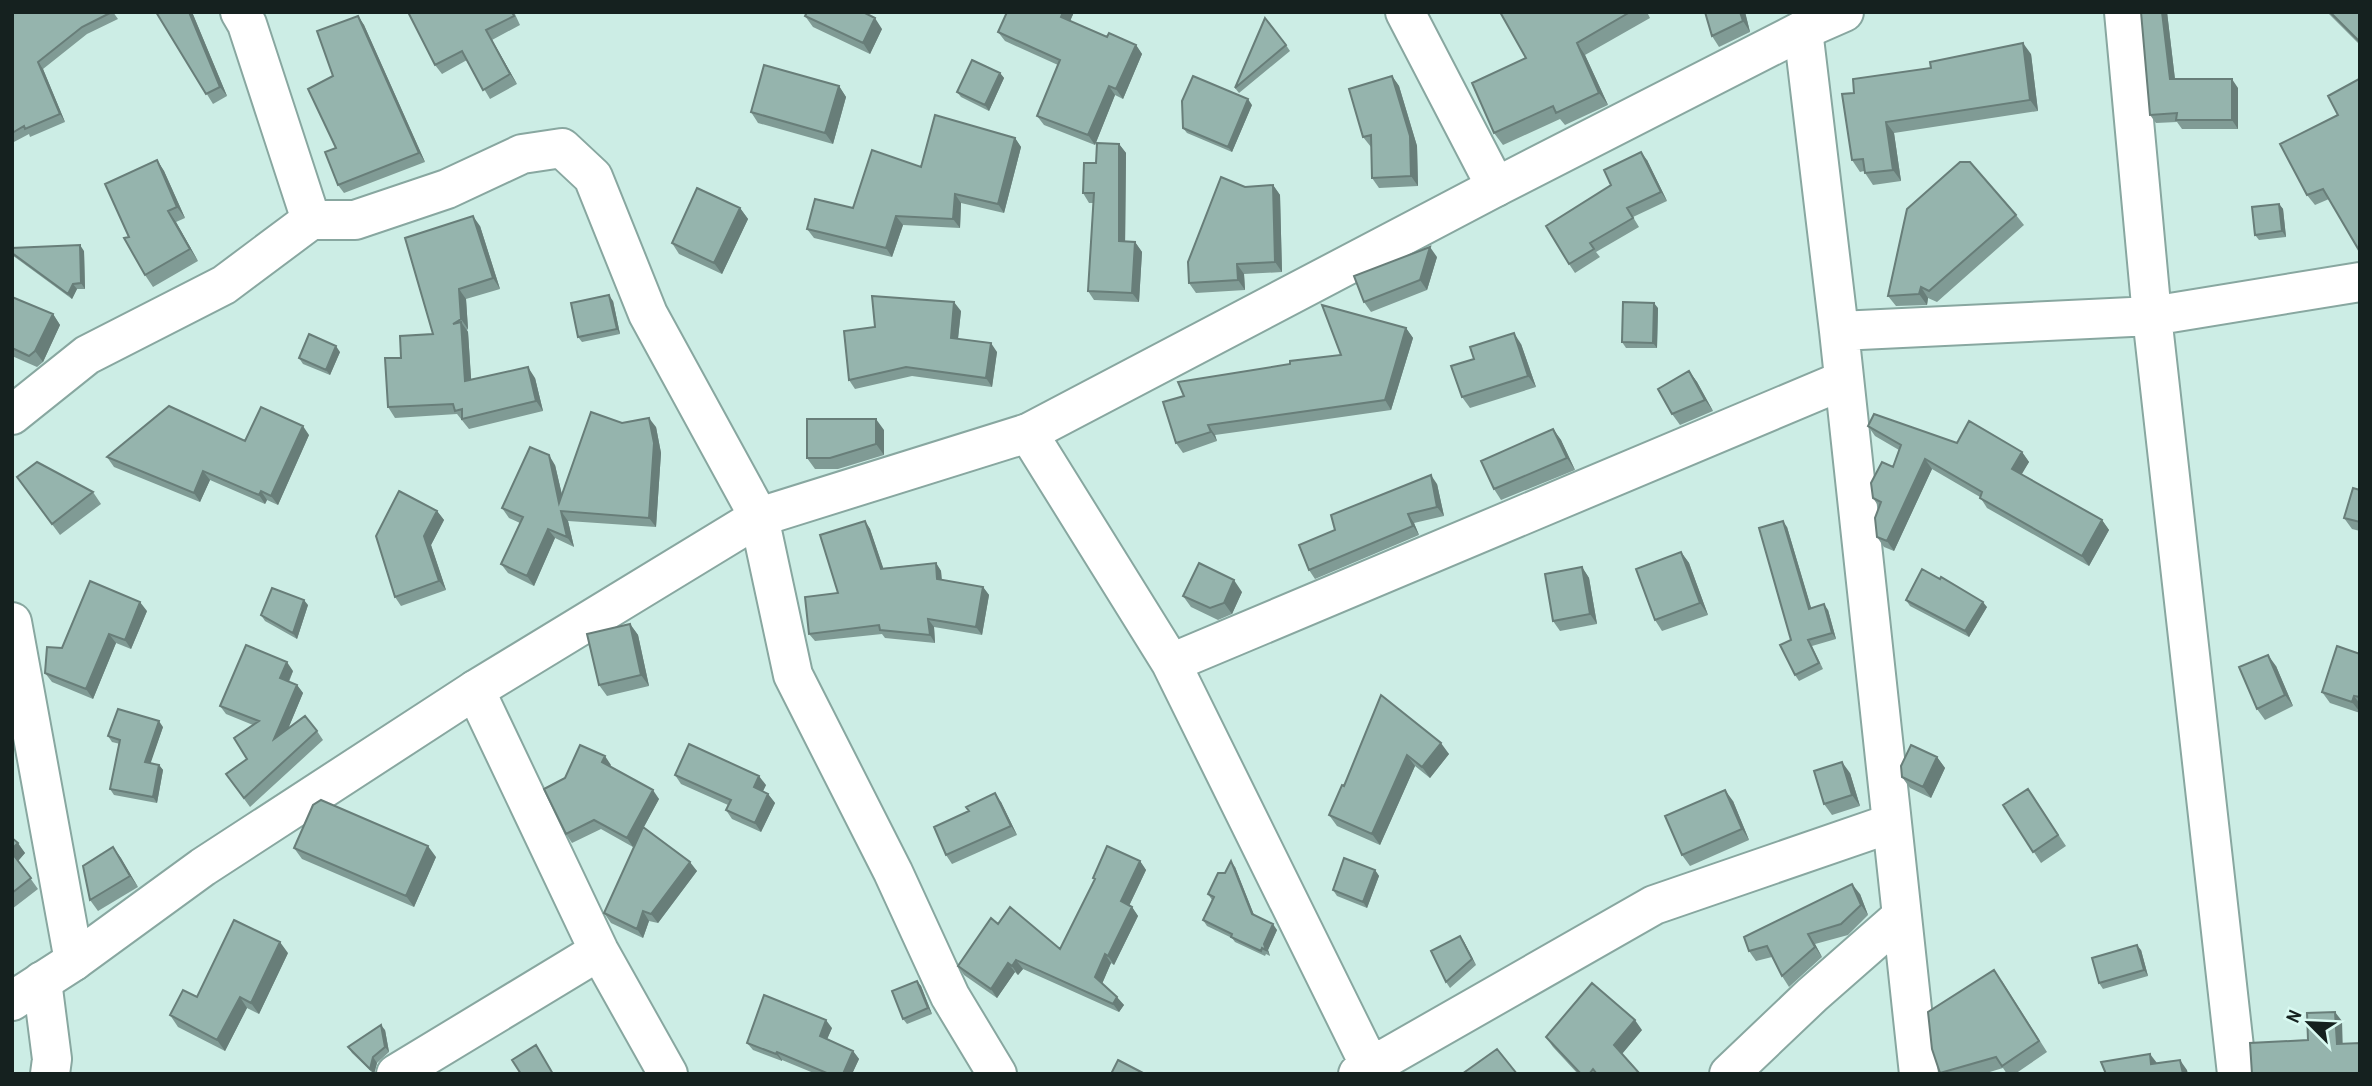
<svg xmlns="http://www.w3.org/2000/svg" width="2372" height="1086" font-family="'Archivo Narrow',sans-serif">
  <rect width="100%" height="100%" fill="#ccede5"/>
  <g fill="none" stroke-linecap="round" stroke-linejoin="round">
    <!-- minor casing -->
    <g stroke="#88a7a0" stroke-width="42">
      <path id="minor" d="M240 12 247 24 311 220H355L447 189 522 154 562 148 593 177 648 314 759 517 793 675 893 872 950 996 997 1074
        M1405 12 1496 187
        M2124 12 2152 316 2237 1074
        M1803 30 1839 331 1919 1074
        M1839 331 2152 316 2360 282
        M12 415 87 355 224 285 311 220
        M1028 433 1171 663 1374 1074
        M12 622 74 961
        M1171 663 1844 380
        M475 690 599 951 668 1074
        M42 981 52 1059 50 1074
        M396 1074 599 951
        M1358 1074 1654 905 1892 823
        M1729 1074 1812 995 1902 916"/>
    </g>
    <!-- tertiary casing -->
    <g stroke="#88a7a0" stroke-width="42">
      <path id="tertiary" d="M12 1001 74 961 203 867 475 690 759 517 1028 433 1496 187 1803 30 1844 12"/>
    </g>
    <!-- minor -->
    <use href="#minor" stroke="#fff" stroke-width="38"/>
    <!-- tertiary -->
    <use href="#tertiary" stroke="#fff" stroke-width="38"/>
  </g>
  <!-- wall -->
  <path fill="#809b95" d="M12 12H113L118 19 87 34 43 69 65 122 30 137 29 134 12 143Z
    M156 12H192L227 96 213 104Z
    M408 12H514L520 25 492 40 517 84 490 99 467 60 442 74 435 65Z
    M1007 12H1074L1070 21 1107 37 1136 45 1142 54 1123 99 1115 95 1095 145 1044 125 1037 116 1058 65 1005 41 998 32Z
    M1500 12H1647L1650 18 1585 55 1608 105 1565 125 1560 119 1503 145 1494 133 1526 58Z
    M1745 12 1750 32 1719 47 1712 36Z
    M2141 12H2167L2175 79 2238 88V129H2182L2177 122 2156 123 2150 115Z
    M2327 12H2360V45Z
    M358 16 364 25 425 162 344 193 338 185 333 76Z
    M805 16 882 29 870 54 813 27Z
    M1286 45 1290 51 1239 93 1235 88Z
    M2031 54 2038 111 1894 133 1901 181 1873 185 1865 173 1864 171 1860 172 1852 160 1854 93Z
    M1000 73 1004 78 989 111 961 97 957 92Z
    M1392 76 1399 86 1417 146 1418 186 1379 188 1372 178 1371 147 1363 137Z
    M2359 79 2329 199 2315 205 2307 195 2338 115Z
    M839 86 846 97 833 144 758 123 751 112Z
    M1252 105 1232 152 1187 133 1183 128Z
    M1015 138 1021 147 1004 213 961 203 960 228 903 225 892 257 814 238 807 229 853 208 921 167Z
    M1119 144 1126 153 1125 242H1135L1142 252 1139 302 1094 300 1088 291 1093 203H1089L1083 193 1096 163Z
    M157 160 164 171 185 218 176 222 198 261 153 287 145 275 129 237Z
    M1647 160 1667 201 1633 217 1639 227 1596 252 1600 257 1575 273 1569 264 1611 185Z
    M1273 185 1280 195 1282 272 1244 274 1245 290 1196 293 1189 283 1245 187Z
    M2279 204 2283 209 2286 237 2259 240 2255 235Z
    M740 208 748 219 722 274 679 254 672 243Z
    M2016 215 2024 225 1937 302 1928 298 1927 305 1896 306 1888 296Z
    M480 226 500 289 466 299 468 329 467 330 468 332 471 380 535 378 543 411 469 429 457 414 395 418 388 407 401 358 433 334Z
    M12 248 84 251 85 289H77L72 299 12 255Z
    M1437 257 1427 290 1371 312 1364 302Z
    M12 297 53 314 60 325 43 362 37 367 12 356Z
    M613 301 620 334 582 342 578 337Z
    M1658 308 1657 348H1626L1622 342Z
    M961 311 958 339 997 352 992 387 912 376 855 389 849 380 875 327Z
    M1406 328 1413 338 1391 410 1215 435 1217 441 1183 453 1176 443 1341 355Z
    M1521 344 1536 387 1470 408 1462 397Z
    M340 352 330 375 303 364 299 358Z
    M1689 371 1697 382 1713 411 1680 425 1672 414Z
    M622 423 656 427 661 453 656 527 568 521 574 547 555 538 534 586 508 573 501 564 520 523 509 518 502 508 555 465 562 495Z
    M1868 426 1957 443 2022 452 2029 462 2021 474 2102 520 2109 530 2089 566 1987 508 1980 497 1932 469 1894 551 1884 547 1877 537 1879 507 1873 498 1893 467 1899 450 1875 436Z
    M1553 429 1561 440 1575 470 1501 500 1494 489Z
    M884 430V455L838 469H815L807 458Z
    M309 435 278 505 267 500 265 504 210 480 200 502 114 467 107 457Z
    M17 477 93 492 101 504 60 535Z
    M1437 484 1444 516 1414 523 1419 535 1315 579 1309 570 1335 530Z
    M2360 490V531L2352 529 2344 518Z
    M437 511 444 520 431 545 446 590 401 606 395 597Z
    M865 521 870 529 883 568 936 563 941 571 942 580 983 587 989 595 982 635 934 627 935 643 885 638 882 634 815 641 809 634 838 593Z
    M1787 527 1811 608 1828 610 1836 639 1812 646 1823 669 1799 681 1795 675 1791 640Z
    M1681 552 1689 563 1708 615 1662 631 1655 620Z
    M1582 567 1589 578 1597 624 1560 631 1553 621Z
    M1242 592 1232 614 1218 620 1191 607 1183 596Z
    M1906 600 1987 607 1969 637 1910 606Z
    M308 605 297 639 265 621 261 615Z
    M147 611 131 649 116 643 93 699 52 682 45 673 62 648Z
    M630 624 638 635 649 686 607 696 599 685Z
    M2360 654V713L2330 703 2322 692Z
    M2276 666 2293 706 2265 720 2257 709Z
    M293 671 289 682 297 685 303 693 288 729 317 731 323 740 250 807 226 774 247 759 253 725 226 714 220 706Z
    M1381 695 1449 754 1430 778 1415 766 1380 845 1337 826 1329 815 1344 786Z
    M163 727 150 763 159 765 163 770 157 803 114 795 110 789 120 744 112 742 108 736Z
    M1937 757 1945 768 1931 798 1910 788 1902 777Z
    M611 765 610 766 659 799 644 827 697 871 658 923 649 921 643 938 611 923 604 913 639 836 633 847 601 829 572 843 566 834Z
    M1850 773 1860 806 1832 815 1824 804Z
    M675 775 766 785 763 791 768 794 775 803 761 832 732 819 726 810 728 805 681 784Z
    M2028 789 2066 846 2041 863 2003 805Z
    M1733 801 1749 840 1690 866 1682 855Z
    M1001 802 1017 835 952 864 946 855 969 811Z
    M12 838 25 853 18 861 38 889 12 909Z
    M113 847 138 887 98 911 90 900Z
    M294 848 436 857 414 907 302 859Z
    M1140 861 1146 870 1129 906 1132 907 1138 916 1114 965 1111 963 1102 984 1124 1005 1119 1012 1023 969 1018 975 1015 972 997 998 964 975 958 966 998 924 1060 949 1095 880 1093 878Z
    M1235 867 1254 915 1277 930 1268 950 1270 956 1266 954 1265 956 1235 942 1232 938 1207 926 1203 920 1212 900 1208 894 1225 873Z
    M1375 870 1379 876 1367 908 1337 896 1333 890Z
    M1860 894 1868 915 1848 935 1815 944 1822 957 1789 987 1782 976 1772 957 1756 961 1749 951Z
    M1460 936 1464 942 1476 965 1450 988 1446 982Z
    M2141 950 2148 976 2103 989 2099 983Z
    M288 953 259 1014 247 1008 225 1051 178 1027 170 1015 197 997Z
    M917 981 921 986 932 1014 907 1024 903 1019Z
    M2002 981 2047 1052 2015 1074H2007L2003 1068 1983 1074H1941L1940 1073Z
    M832 1028 827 1039 853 1051 859 1059 852 1074H816L782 1060V1061L753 1050 747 1043Z
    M385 1030 389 1052 377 1063 374 1074 352 1053 348 1047Z
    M1642 1030 1622 1054 1640 1074H1578L1553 1047 1546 1037Z"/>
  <!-- shaded-wall -->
  <path fill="#687e79" d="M189 12H192L227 96 220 87Z
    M1063 12H1074L1068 26 1061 17Z
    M1740 12H1745L1750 32 1743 21Z
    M2162 12H2167L2176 88 2170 79Z
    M358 16 364 25 425 162 419 153Z
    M875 18 882 29 870 54 863 43Z
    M486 30 492 40 517 84 510 74Z
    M1577 43 1585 55 1608 105 1599 93Z
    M2023 43 2031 54 2038 111 2030 100Z
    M1136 45 1142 54 1123 99 1116 89Z
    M38 62 43 69 65 122 60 114Z
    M1000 73 1004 78 989 111 985 105Z
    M1392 76 1399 86 1417 146 1418 186 1411 176Z
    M2232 79 2238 88V129L2232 120Z
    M839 86 846 97 833 144 825 133Z
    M1109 86 1115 95 1095 145 1088 135Z
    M1248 99 1252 105 1232 152 1228 147Z
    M1886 122 1894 133 1901 181 1893 170Z
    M1015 138 1021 147 1004 213 998 204Z
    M1119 144 1126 153 1125 251 1119 241Z
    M1641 152 1647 160 1667 201 1661 192Z
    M157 160 164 171 185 218 177 207Z
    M1273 185 1280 195 1282 272 1275 262Z
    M955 194 961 203 960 228 953 219Z
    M2279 204 2283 209 2286 237 2282 231Z
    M740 208 748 219 722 274 714 263Z
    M168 211 176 222 198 261 190 249Z
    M473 216 480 226 500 289 493 278Z
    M896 216 903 225 892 257 886 248Z
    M1135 242 1142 252 1139 302 1132 293Z
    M80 245 84 251 85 289 81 283Z
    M1430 247 1437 257 1427 290 1420 280Z
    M1237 264 1244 274 1245 290 1238 280Z
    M73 284 77 289 72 299 68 294Z
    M1921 287 1928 298 1927 305 1919 294Z
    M459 289 466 299 468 329 461 319Z
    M609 295 613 301 620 334 617 329Z
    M954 302 961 311 957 347 951 338Z
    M1654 303 1658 308 1657 348 1653 343Z
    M53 314 60 325 43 362 35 351Z
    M461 322 468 332 472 392 465 381Z
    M1406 328 1413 338 1391 410 1385 400Z
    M1514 333 1521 344 1536 387 1528 376Z
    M991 343 997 352 992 387 986 378Z
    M336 346 340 352 330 375 326 370Z
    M528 367 535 378 543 411 536 401Z
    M1689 371 1697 382 1713 411 1705 400Z
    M649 418 656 427 661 453 656 527 649 518Z
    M876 419 884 430V455L876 444Z
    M1208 425 1215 435 1217 441 1211 432Z
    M303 426 309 435 278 505 271 496Z
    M1553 429 1561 440 1575 470 1567 458Z
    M2022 452 2029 462 2019 479 2012 469Z
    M549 455 555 465 566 512 559 503Z
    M1925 459 1932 469 1894 551 1887 541Z
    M203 471 210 480 200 502 194 493Z
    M1431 475 1437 484 1444 516 1437 507Z
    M261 491 267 500 265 504 259 495Z
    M437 511 444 520 431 545 446 590 439 581 424 536Z
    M561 511 568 521 574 547 567 537Z
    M1408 514 1414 523 1419 535 1413 526Z
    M2102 520 2109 530 2089 566 2082 556Z
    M865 521 870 529 886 576 881 569Z
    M1783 521 1787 527 1813 614 1809 609Z
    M548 529 555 538 534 586 527 576Z
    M1681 552 1689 563 1708 615 1700 603Z
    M936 563 941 571 942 587 937 579Z
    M1582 567 1589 578 1597 624 1590 614Z
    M1234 580 1242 592 1232 614 1224 603Z
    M983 587 989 595 982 635 976 627Z
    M304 600 308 605 297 639 293 633Z
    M140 602 147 611 131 649 125 640Z
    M1983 602 1987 607 1969 637 1965 631Z
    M1824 604 1828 610 1836 639 1832 633Z
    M928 619 934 627 935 643 930 635Z
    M630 624 638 635 649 686 641 675Z
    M109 634 116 643 93 699 86 689Z
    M2268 655 2276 666 2293 706 2285 695Z
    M287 662 293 671 286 687 280 678Z
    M297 685 303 693 280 748 274 739Z
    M2354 696 2360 704V712L2352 702Z
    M159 721 163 727 149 768 145 762Z
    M1441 743 1449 754 1430 778 1422 767Z
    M1407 755 1415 766 1380 845 1372 834Z
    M605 756 611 765 608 770 602 762Z
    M1937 757 1945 768 1931 798 1923 787Z
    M1842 762 1850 773 1860 806 1852 795Z
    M159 765 163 770 157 803 153 797Z
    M759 776 766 785 760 797 754 787Z
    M653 790 659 799 633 847 627 838Z
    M1725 790 1733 801 1749 840 1742 829Z
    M995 793 1001 802 1017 835 1011 826Z
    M768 794 775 803 761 832 755 823Z
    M18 843 25 853 18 861 12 854V849Z
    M428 846 436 857 414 907 406 896Z
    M113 847 121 858 138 887 130 876Z
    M1140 861 1146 870 1127 910 1121 901Z
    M1231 861 1235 867 1256 920 1252 914Z
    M690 862 697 871 658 923 651 914Z
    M1375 870 1379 876 1367 908 1363 902Z
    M1852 884 1860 894 1868 915 1861 905Z
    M1132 907 1138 916 1114 965 1108 956Z
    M643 911 649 921 643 938 637 929Z
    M1273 924 1277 930 1268 950 1270 956 1264 944Z
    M1808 934 1815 944 1822 957 1815 947Z
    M1460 936 1464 942 1476 965 1472 959Z
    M280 942 288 953 259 1014 251 1003Z
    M2137 945 2141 950 2148 976 2144 970Z
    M1105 954 1111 963 1101 986 1095 977Z
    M1016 960 1023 969 1018 975 1012 966Z
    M1008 963 1015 972 997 998 991 989Z
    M917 981 921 986 932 1014 928 1008Z
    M240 997 247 1008 225 1051 217 1040Z
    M1117 997 1124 1005 1119 1012 1113 1004Z
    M2335 1012 2342 1021 2343 1054 2337 1044Z
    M826 1020 832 1028 825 1044 820 1036Z
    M1635 1020 1642 1030 1621 1055 1614 1045Z
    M381 1025 385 1030 389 1052 385 1047Z
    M853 1051 859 1059 852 1074H843Z
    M777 1052 782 1060V1061L776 1054Z
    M2150 1054 2157 1063 2151 1064Z
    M373 1057 377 1063 374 1074 370 1069Z
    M2180 1060 2187 1070 2188 1074H2183Z"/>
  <!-- building -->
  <path fill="#95b4ad" stroke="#687e79" stroke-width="2" d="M12 12H112L82 27 38 62 60 114 25 129 24 126 12 133Z
    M156 12H189L220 87 206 94Z
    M408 12H512L514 16 486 30 510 74 483 90 462 51 435 65Z
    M807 12H863L875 18 863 43 805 16Z
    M1007 12H1063L1061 17 1107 37 1109 33 1136 45 1116 89 1109 86 1088 135 1037 116 1060 60 998 32Z
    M1500 12H1630L1577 43 1599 93 1556 113 1553 106 1494 133 1472 83 1526 58Z
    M1705 12H1740L1743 21 1712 36Z
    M2141 12H2162L2170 79H2232V120H2176L2177 113 2150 115Z
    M2330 12H2360V42Z
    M358 16 419 153 338 185 325 152 336 148 308 89 333 76 317 31Z
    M1265 18 1286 45 1235 88Z
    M2023 43 2030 100 1886 122 1893 170 1865 173 1863 159 1852 160 1842 94 1854 93 1853 79 1931 68 1930 62Z
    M972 60 1000 73 985 105 957 92Z
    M764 65 839 86 825 133 751 112Z
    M1193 76 1248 99 1228 147 1183 128 1182 101Z
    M1392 76 1410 136 1411 176 1372 178 1371 135 1363 137 1349 89Z
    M2359 79 2360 80V252L2323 189 2307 195 2280 144 2338 115 2328 96Z
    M935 115 1015 138 998 204 955 194 953 219 896 216 886 248 807 229 815 199 853 208 872 150 921 167Z
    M1097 143 1119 144V241L1135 242 1132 293 1088 291 1094 193H1083L1084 163H1096Z
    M1641 152 1661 192 1627 208 1633 218 1590 243 1594 249 1569 264 1546 226 1611 185 1604 170Z
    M157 160 177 207 168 211 190 249 145 275 124 238 129 237 105 184Z
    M1960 162H1970L2016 215 1929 291 1921 287 1919 294 1888 296 1907 209Z
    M1221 177 1245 187 1273 185 1275 262 1237 264 1238 280 1189 283 1188 262Z
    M697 188 740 208 714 263 672 243Z
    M2279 204 2282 231 2255 235 2252 207Z
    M473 216 493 278 459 289 461 319 453 324 461 322 465 381 528 367 536 401 462 419V409L455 411 453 404 388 407 385 358H401L400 336 433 334 405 238Z
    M80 245 81 283 73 284 68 294 12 253V248Z
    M1430 247 1420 280 1364 302 1354 276Z
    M609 295 617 329 578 337 571 303Z
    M872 296 954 302 951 338 991 343 986 378 906 367 849 380 844 331 875 327Z
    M12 297 53 314 35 351 29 356 12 348Z
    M1623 302 1654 303 1653 343 1622 342Z
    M1322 305 1406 328 1385 400 1208 425 1211 432 1176 443 1163 402 1184 396 1178 382 1290 364V361L1341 355Z
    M1514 333 1528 376 1462 397 1451 366 1474 359 1470 347Z
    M309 334 336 346 326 370 299 358Z
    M1689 371 1705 400 1672 414 1658 389Z
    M169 406 245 441 261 407 303 426 271 496 261 491 259 495 203 471 194 493 107 457Z
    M591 412 622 423 649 418 654 443 649 518 561 511 567 537 548 529 527 576 501 564 523 517 502 508 530 447 549 455 559 503Z
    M1874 414 1957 443 1969 421 2022 452 2012 469 2102 520 2082 556 1980 498 1982 492 1925 459 1887 541 1877 537 1875 518 1881 502 1873 498 1871 483 1882 462 1893 467 1901 445 1868 426Z
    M807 419H876V444L830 458H807Z
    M1553 429 1567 458 1494 489 1481 461Z
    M37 462 93 492 52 524 17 477Z
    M1431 475 1437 507 1408 514 1413 526 1309 570 1299 545 1335 530 1331 515Z
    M2353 488 2360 490V522L2344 518Z
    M399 491 437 511 424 536 439 581 395 597 376 536Z
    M865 521 881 569 936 563 937 579 983 587 976 627 928 619 930 635 880 630 879 625 809 634 805 597 838 593 820 535Z
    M1783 521 1809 609 1824 604 1832 633 1808 640 1819 663 1795 675 1780 645 1791 640 1759 528Z
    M1681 552 1700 603 1655 620 1636 569Z
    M1199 563 1234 580 1224 603 1210 608 1183 596Z
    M1582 567 1590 614 1553 621 1545 574Z
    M1922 569 1940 579 1941 577 1983 602 1965 631 1906 600Z
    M90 581 140 602 125 640 109 634 86 689 45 673 47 647 62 648Z
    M272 588 304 600 293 633 261 615Z
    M630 624 641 675 599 685 587 634Z
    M246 645 287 662 280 678 297 685 274 739 305 716 317 731 244 798 226 774 247 759 234 738 259 721 220 706Z
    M2337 646 2360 654V697L2354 696 2352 702 2322 692Z
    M2268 655 2285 695 2257 709 2239 667Z
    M1381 695 1441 743 1422 767 1407 755 1372 834 1329 815 1342 785 1344 786Z
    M118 709 159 721 145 762 159 765 153 797 110 789 120 740 108 736Z
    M689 744 759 776 754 787 768 794 755 823 726 810 731 800 675 775Z
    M580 745 605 756 602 762 653 790 627 838 594 820 566 834 544 789 565 778Z
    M1911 745 1937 757 1923 787 1902 777 1901 766Z
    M1842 762 1852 795 1824 804 1814 771Z
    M2028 789 2058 835 2033 852 2003 805Z
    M1725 790 1742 829 1682 855 1665 816Z
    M995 793 1011 826 946 855 934 827 969 811 966 807Z
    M321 800 428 846 406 896 294 848 313 805Z
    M643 827 690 862 651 914 643 911 637 929 604 913Z
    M12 838 18 843 12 849Z
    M1107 846 1140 861 1121 901 1132 907 1108 956 1105 954 1095 977 1117 997 1113 1004 1016 960 1012 966 1008 963 991 989 958 966 991 918 998 924 1010 907 1060 949 1095 879 1093 878Z
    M113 847 130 876 90 900 83 866Z
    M12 853 31 878 12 893Z
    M1344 858 1375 870 1363 902 1333 890Z
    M1231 861 1252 914 1273 924 1264 944 1266 950 1262 948 1261 951 1231 937 1232 934 1203 920 1214 897 1208 894 1218 873H1225Z
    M1852 884 1861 905 1841 924 1808 934 1815 947 1782 976 1767 946 1749 951 1744 937Z
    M234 920 280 942 251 1003 240 997 217 1040 170 1015 183 990 197 997Z
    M1460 936 1472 959 1446 982 1431 951Z
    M2137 945 2144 970 2099 983 2092 958Z
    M1994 970 2039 1041 2002 1066 1996 1057 1940 1073 1932 1049 1928 1012Z
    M917 981 928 1008 903 1019 892 991Z
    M1592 983 1635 1020 1614 1045 1640 1074H1597L1593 1069 1589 1074H1581L1546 1037Z
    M764 995 826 1020 820 1036 853 1051 843 1074H829L777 1052 776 1054 747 1043Z
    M2335 1012 2337 1044 2360 1043V1073L2252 1074 2250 1043 2308 1040 2307 1013Z
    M381 1025 385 1047 373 1057 370 1069 348 1047Z
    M536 1045 553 1074H521L512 1060Z
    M1497 1049 1517 1074H1462Z
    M2150 1054 2151 1064 2180 1060 2183 1074H2106L2101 1062Z
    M1118 1060 1145 1074H1111Z"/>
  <!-- border -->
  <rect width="2372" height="1086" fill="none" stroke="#15211f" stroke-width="28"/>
  <!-- north arrow -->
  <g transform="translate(2309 1023) rotate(294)" stroke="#d9faf2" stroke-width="5" paint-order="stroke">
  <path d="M0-5L12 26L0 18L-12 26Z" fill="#15211f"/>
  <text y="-10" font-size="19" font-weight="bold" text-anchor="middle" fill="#15211f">N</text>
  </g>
</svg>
